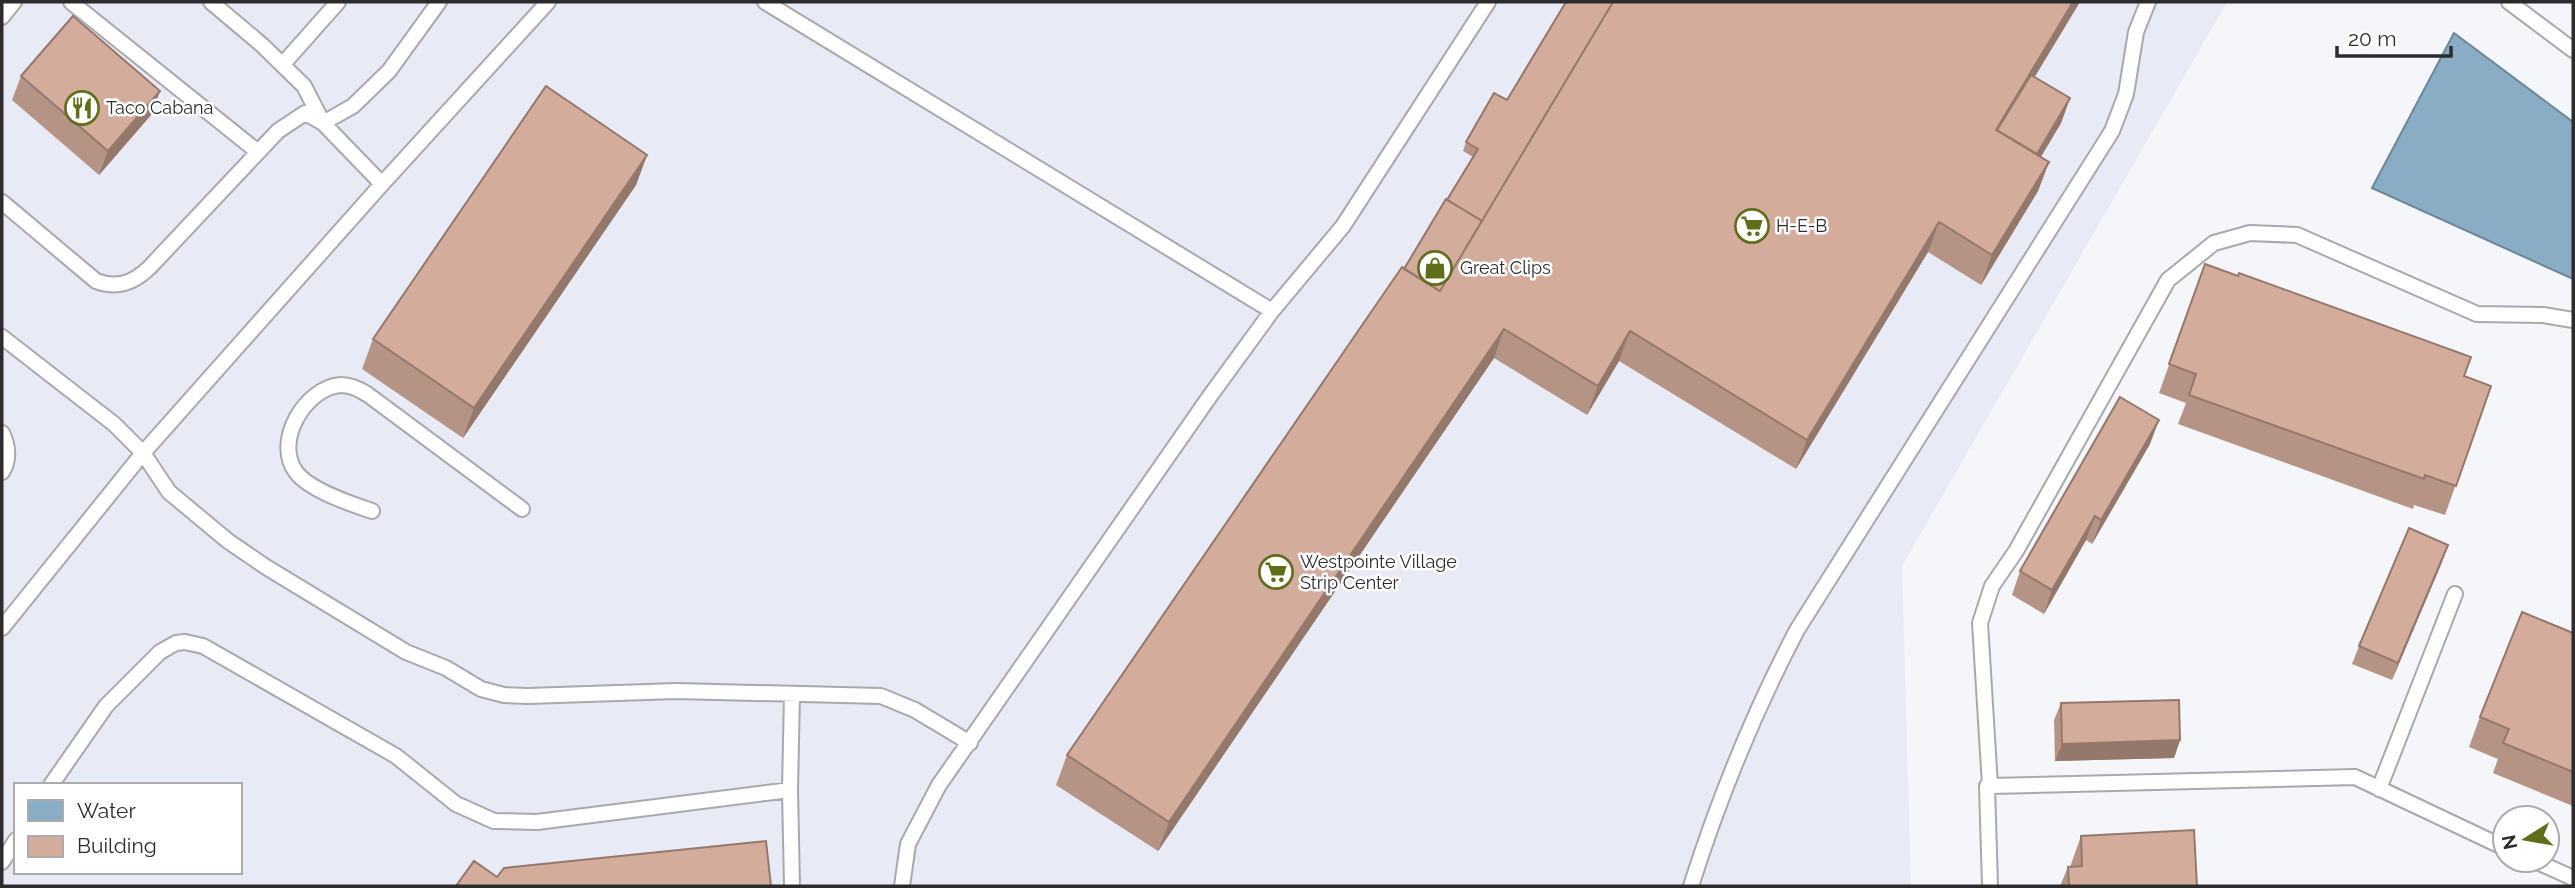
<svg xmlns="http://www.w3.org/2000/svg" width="2575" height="888" font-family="Raleway,sans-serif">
  <rect width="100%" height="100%" fill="#f5f6fa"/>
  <!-- built -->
  <path fill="#e8eaf5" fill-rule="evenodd" d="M2 2H2227L1902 566 1911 886H2ZM16 785H240V872H16Z"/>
  <!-- water -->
  <path fill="#89adc5" stroke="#6d8698" stroke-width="2" d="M2454 33 2573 122V279L2372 188Z"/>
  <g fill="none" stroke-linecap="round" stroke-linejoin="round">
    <!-- lane casing -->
    <g stroke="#a8a9ac" stroke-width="18">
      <path id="lane" d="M71 2 258 152
        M211 2 262 45 304 86 323 123 382 184
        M765 2 1272 311
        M2509 2 2573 50
        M2 17 14 2
        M283 64 338 2
        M2 202 96 281C117 289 133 283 149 268L278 131 305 113 323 123 353 106 389 71 439 2
        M2 337 114 424 143 453 169 492 228 541 266 567 406 652 446 668 481 689 504 695 528 696 677 691 881 696 915 710 970 743
        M2 433C8 445 10 460 2 472
        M372 511C351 504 309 490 296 472 273 441 306 387 341 385 351 385 359 389 367 394L522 509
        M2 628 143 453 382 184 548 2
        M51 785 106 706 160 652 176 643 185 642 203 646 396 756 456 804 494 821 537 822 790 790
        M1990 786 1980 623 1992 586 2016 551 2168 280 2214 243 2250 233 2297 235 2477 314 2543 315 2573 320
        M2379 789 2455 594
        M2533 860 2573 878
        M2 862 16 840
        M792 886 790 790 792 694
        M902 886 908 844 939 785 1210 396 1272 311 1343 226 1488 2
        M1691 886C1719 798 1754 712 1797 630L2112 131 2126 94 2136 32 2148 2
        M1990 886 1987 786H1990L2355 777 2505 848"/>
    </g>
    <!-- lane -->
    <use href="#lane" stroke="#fff" stroke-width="14"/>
  </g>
  <!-- wall -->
  <path fill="#b69485" d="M21 76 160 91 151 115 99 175 12 100Z
    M2035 77 2070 98 2061 123 2041 157 2049 162 2038 191 1981 285 1928 252 1796 469 1619 361 1587 415 1494 358 1158 851 1056 785 1067 755 1404 269 1473 157 1463 151 1466 142 1507 100Z
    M647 155 636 185 463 438 362 369 373 339Z
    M2205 264 2464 376 2491 386 2445 515 2414 505 2413 509 2178 424 2186 403 2159 393Z
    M2150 444 2092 544 2086 540 2044 614 2012 595 2020 571Z
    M2442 562 2392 680 2352 664 2359 646Z
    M2573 633V806L2493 773 2498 759 2469 747 2480 717Z
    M2061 703 2180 740 2174 758 2055 761 2054 720Z
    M2081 836 2197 886H2060L2068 867H2070Z"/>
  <!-- shaded-wall -->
  <path fill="#94786c" d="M2073 2H2080L1998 138 1996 130Z
    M160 91 151 115 99 175 108 151Z
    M2070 98 2061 123 2025 183 2034 159Z
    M647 155 636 185 463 438 474 408Z
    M2049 162 2038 191 1981 285 1992 255Z
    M1939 222 1928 252 1796 469 1807 440Z
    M1504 329 1494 358 1158 851 1169 822Z
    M1630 331 1619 361 1587 415 1598 386Z
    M2159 420 2150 444 2092 544 2101 520Z
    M2095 516 2086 540 2044 614 2052 590Z
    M2448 545 2442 562 2392 680 2398 663Z
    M2180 740 2174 758 2055 761 2062 744Z"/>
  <!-- building -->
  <path fill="#d4ac9b" stroke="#94786c" stroke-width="2" d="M1566 2H1613L1482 221 1447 200 1478 149 1466 142 1494 93 1507 100Z
    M1613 2H2073L1996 130 2049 162 1992 255 1939 222 1807 440 1630 331 1598 386 1504 329 1169 822 1067 755 1402 267 1440 291Z
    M73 16 160 91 108 151 21 76Z
    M2031 75 2070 98 2037 154 1997 130Z
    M546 86 647 155 474 408 373 339Z
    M1446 199 1482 221 1440 291 1404 269Z
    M2205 264 2238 276 2239 273 2471 357 2464 376 2491 386 2456 486 2425 475 2424 479 2189 395 2196 374 2169 364Z
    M2120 397 2159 420 2101 520 2095 516 2052 590 2020 571Z
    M2409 528 2448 545 2398 663 2359 646Z
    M2522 612 2573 633V772L2503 743 2509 729 2480 717Z
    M2179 700 2180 740 2062 744 2061 703Z
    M2194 830 2197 886H2069L2068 867 2082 866 2081 836Z
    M766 841 771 886H456L474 861 497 877 504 868Z"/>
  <!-- icons -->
  <defs>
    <g id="restaurant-ring" transform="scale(1.75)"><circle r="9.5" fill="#fff" stroke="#5f6e1a" stroke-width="1.5"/><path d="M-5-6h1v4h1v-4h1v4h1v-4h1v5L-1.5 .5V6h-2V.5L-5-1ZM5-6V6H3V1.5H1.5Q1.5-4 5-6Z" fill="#5f6e1a"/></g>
    <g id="supermarket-ring" transform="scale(1.75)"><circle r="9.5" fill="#fff" stroke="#5f6e1a" stroke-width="1.5"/><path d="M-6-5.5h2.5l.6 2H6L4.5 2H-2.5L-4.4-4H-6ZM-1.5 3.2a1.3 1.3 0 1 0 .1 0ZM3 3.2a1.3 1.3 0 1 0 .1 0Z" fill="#5f6e1a"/></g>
    <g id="shop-ring" transform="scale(1.75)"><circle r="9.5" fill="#fff" stroke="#5f6e1a" stroke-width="1.5"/><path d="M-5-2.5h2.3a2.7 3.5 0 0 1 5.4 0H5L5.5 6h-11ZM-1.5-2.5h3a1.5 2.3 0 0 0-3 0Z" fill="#5f6e1a"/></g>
  </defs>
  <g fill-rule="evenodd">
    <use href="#restaurant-ring" x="82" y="108"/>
    <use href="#supermarket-ring" x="1752" y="226"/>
    <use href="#shop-ring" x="1435" y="268"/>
    <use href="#supermarket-ring" x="1276" y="572"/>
  </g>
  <g text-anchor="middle" stroke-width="5" stroke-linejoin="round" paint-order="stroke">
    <!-- poi labels -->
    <g font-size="18" fill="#2c2c2e" stroke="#fff" text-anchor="start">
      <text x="106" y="114">Taco Cabana</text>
      <text x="1776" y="232">H-E-B</text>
      <text x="1460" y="274">Great Clips</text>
      <text x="1300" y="568">Westpointe Village<tspan x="1300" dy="21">Strip Center</tspan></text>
    </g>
  </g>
  <!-- border -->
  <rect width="2575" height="888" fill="none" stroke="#2c2c2e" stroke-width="7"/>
  <!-- legend -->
  <rect x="14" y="783" width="228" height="91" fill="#ffffff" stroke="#ababab" stroke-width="2"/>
  <rect x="28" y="800" width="35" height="21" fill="#89adc5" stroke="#ababab" stroke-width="2"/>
  <text x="77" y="818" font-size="21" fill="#2c2c2e">Water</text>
  <rect x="28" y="836" width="35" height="21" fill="#d4ac9b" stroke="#ababab" stroke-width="2"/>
  <text x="77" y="853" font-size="21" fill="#2c2c2e">Building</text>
  <!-- north arrow -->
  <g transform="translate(2526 839) rotate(259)"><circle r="33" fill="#ffffff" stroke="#ababab" stroke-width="2"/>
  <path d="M0-5L12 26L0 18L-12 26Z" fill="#5f6e1a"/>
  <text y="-10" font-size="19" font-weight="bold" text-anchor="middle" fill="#2c2c2e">N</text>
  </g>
  <!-- scale -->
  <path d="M2337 46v10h114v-10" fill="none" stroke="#2c2c2e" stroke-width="3.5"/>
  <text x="2348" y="46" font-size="21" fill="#2c2c2e" stroke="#ffffff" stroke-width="5" paint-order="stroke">20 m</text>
</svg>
